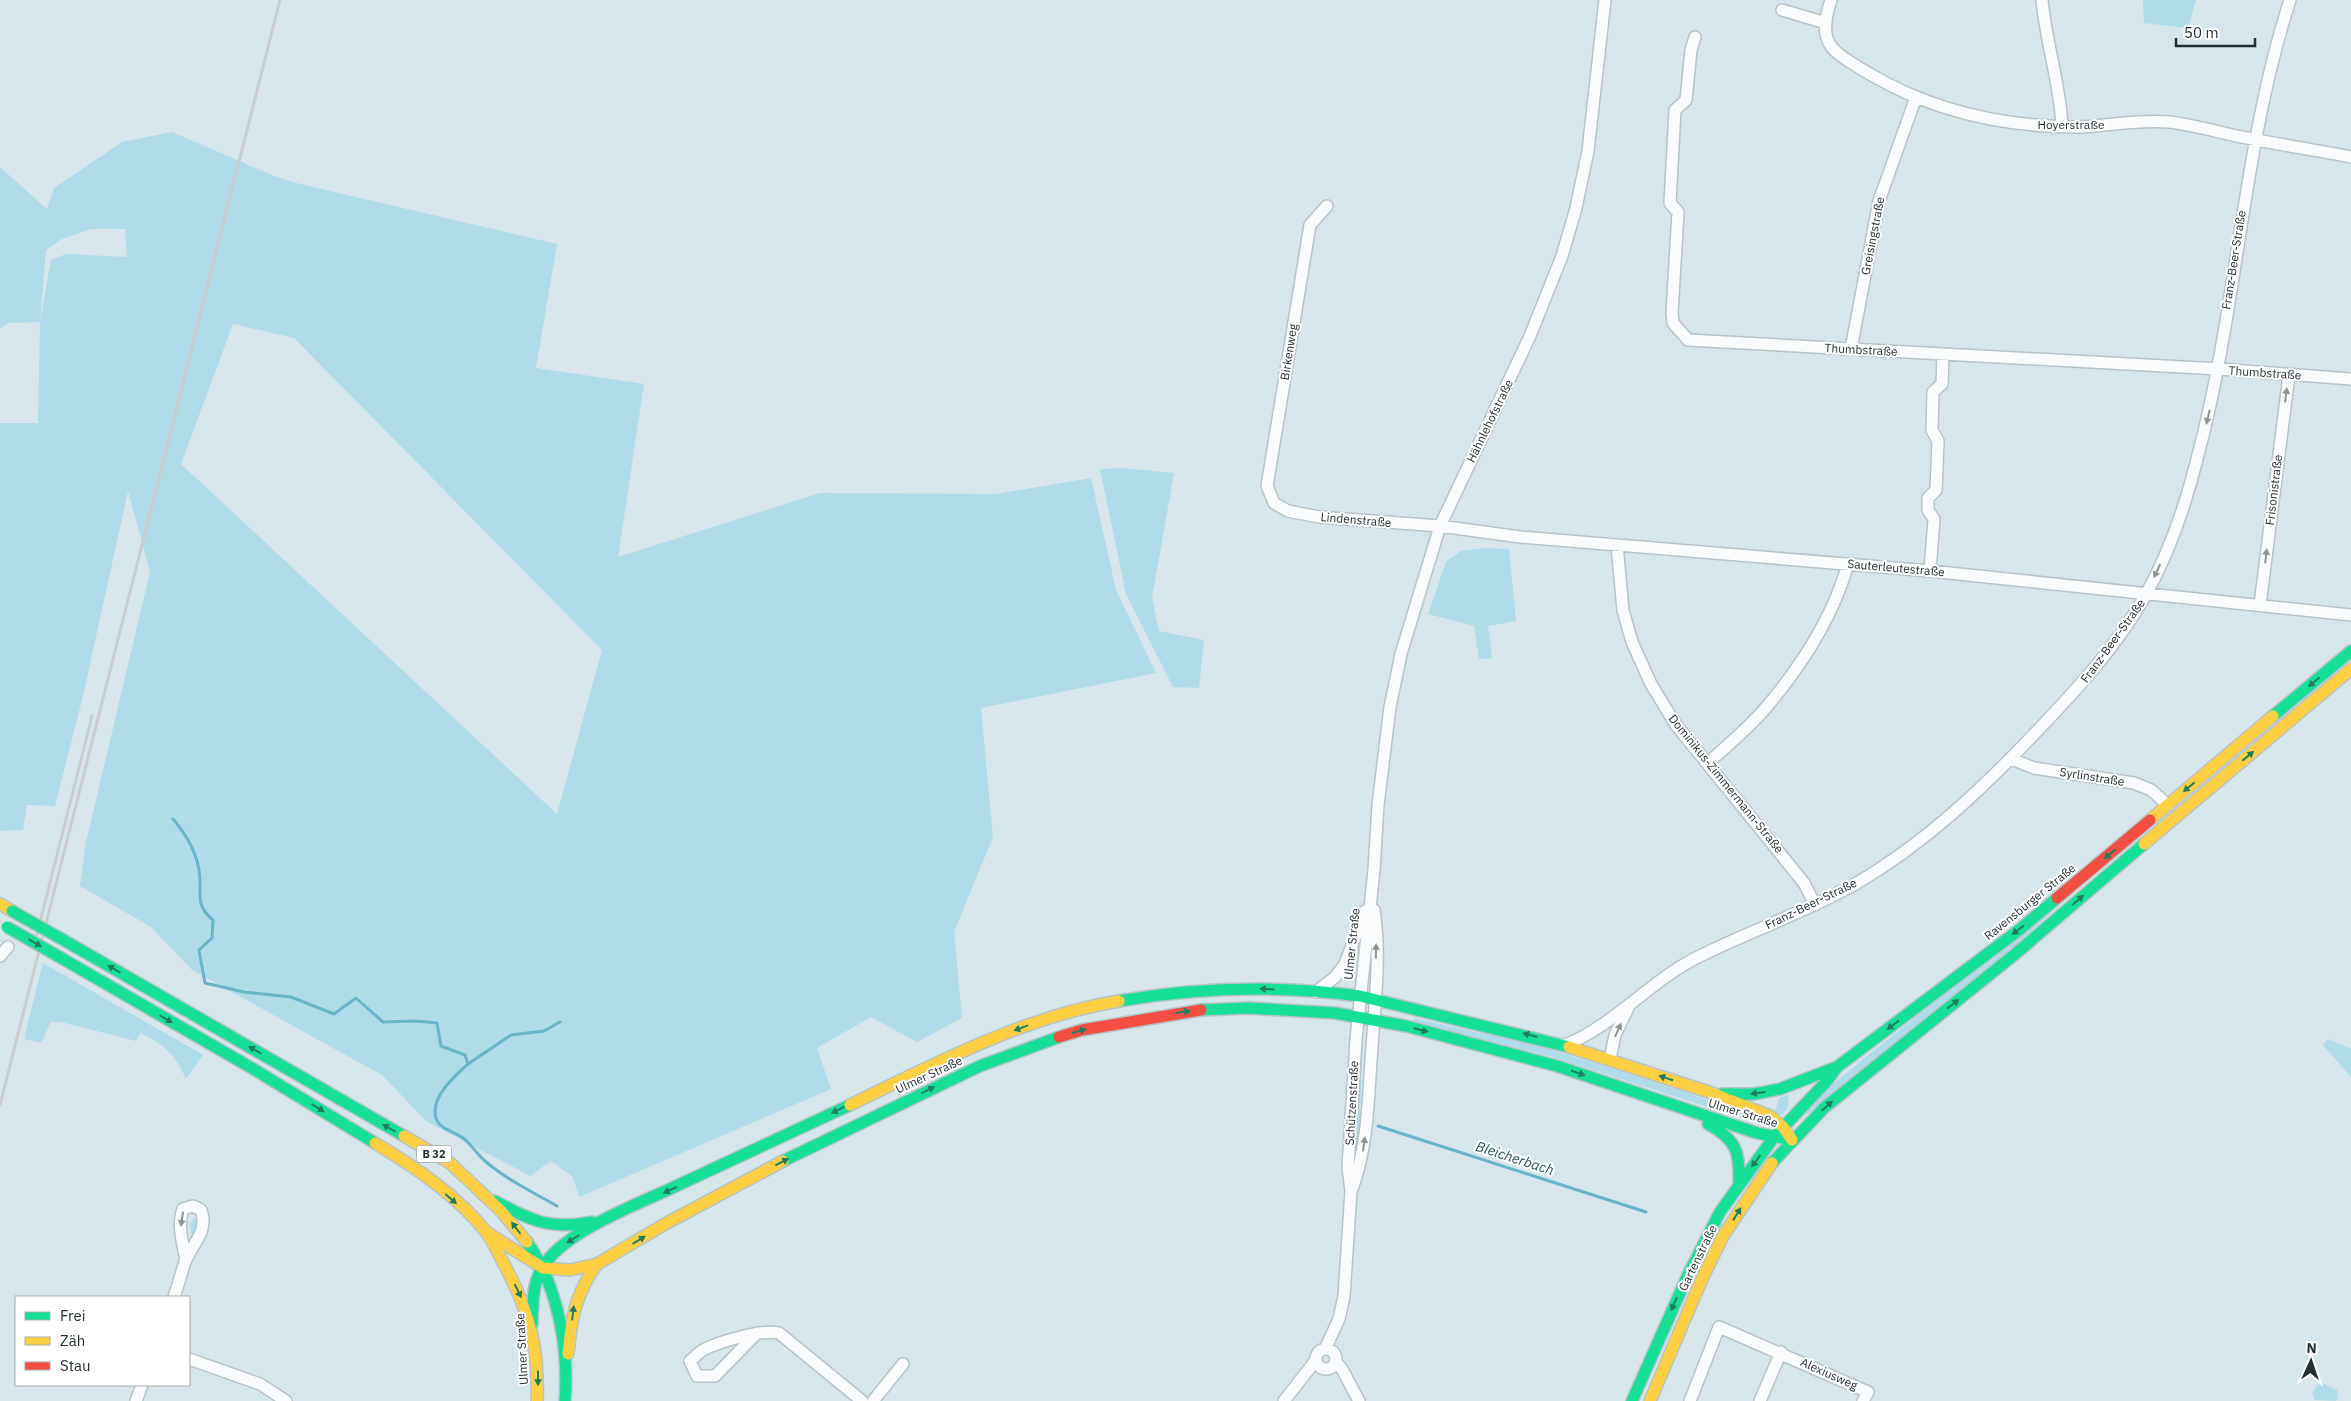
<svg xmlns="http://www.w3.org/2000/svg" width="2351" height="1401" font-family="'IBM Plex Sans',sans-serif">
  <rect width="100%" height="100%" fill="#d6e6eb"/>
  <!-- green -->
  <path fill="#b0dbe9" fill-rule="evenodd" d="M2143 0H2196L2188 28 2144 23Z
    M172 132 274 176 296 183 557 244 536 368 644 384 618 557 820 493 996 494 1091 478 1116 590 1156 673 981 708 993 837 954 932 962 1018 917 1042 871 1017 817 1048 831 1089 579 1197 573 1177 551 1161 530 1176 426 1121 382 1075 192 970 151 927 80 886 86 842 150 572 128 491 83 696 55 806 27 805 23 830 0 831V423H38L40 322 8 323 0 329V167L47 209 54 188 122 142ZM91 229H125L127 257 66 254 51 260 40 321 46 250 62 239ZM233 324 294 338 602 650 557 814 181 464Z
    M1121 468 1174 473 1152 598 1159 631 1204 640 1199 688 1173 687 1126 594 1100 469Z
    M1484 548 1509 549 1516 621 1488 626 1492 658 1479 659 1474 626 1428 614 1446 562 1461 551Z
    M2081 885 2017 944 1811 1113 1802 1114 1827 1089 1872 1052Z
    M43 963 198 1052 203 1055 186 1079C176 1055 164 1044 140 1033L136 1041 61 1022H51L41 1043 24 1039Z
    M1414 1018C1462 1030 1511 1038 1558 1052 1626 1072 1693 1095 1760 1117L1757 1123 1553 1057 1413 1022Z
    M2328 1039 2351 1049V1077L2323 1045Z
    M1360 1049 1363 1050C1360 1089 1361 1128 1356 1168L1353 1166Z
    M1789 1095 1788 1108 1779 1118 1774 1113 1780 1097Z
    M194 1218 198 1219 192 1239 190 1223Z
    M2322 1383 2337 1390 2338 1396 2336 1401 2315 1400 2312 1393 2317 1386Z"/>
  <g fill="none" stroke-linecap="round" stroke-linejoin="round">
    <!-- stream -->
    <path stroke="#68b4c9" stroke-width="3" d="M173 819C185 833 196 852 199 870 203 891 193 904 213 920L212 938 199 950 205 983 244 992 291 997 334 1014 356 998 383 1022 416 1021 437 1023 441 1046 465 1055 468 1064C455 1076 430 1097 436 1118 439 1129 455 1132 463 1138 471 1144 477 1154 485 1161 506 1179 532 1192 557 1206
      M468 1064 511 1035 544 1031 560 1022
      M1378 1126 1646 1212"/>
    <!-- street casing -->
    <g stroke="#b7c3c7" stroke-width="14">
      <path id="street" d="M1831 0C1816 45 1832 51 1868 73 1932 111 2004 127 2078 127 2108 126 2139 119 2169 122 2195 125 2221 133 2247 138 2281 145 2316 150 2351 157
        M2042 0C2046 43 2060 83 2062 126
        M1782 10 1826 23
        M1695 37 1691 50 1686 100 1675 110 1670 203 1678 212 1672 313 1673 323 1688 340 2219 369 2351 379
        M1327 206 1310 225 1267 486 1274 503 1288 511 1319 517 1440 526 1520 537 1930 571 2351 615
        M1851 349 1879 201 1916 97
        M1617 545 1623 610 1632 642 1651 684 1676 725 1804 883 1815 905
        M1930 571 1934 519 1928 510V498L1936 490 1938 441 1932 430 1933 392 1942 384 1943 355
        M2260 605 2289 375
        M2011 759 2034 768 2134 783 2151 790 2168 805
        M1708 763C1727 746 1747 729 1764 710 1800 668 1833 617 1848 564
        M0 956 8 947
        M1316 992 1335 977 1345 964 1365 911
        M1565 1045C1612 1027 1649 982 1696 958 1749 931 1805 913 1857 883 1927 842 1984 787 2039 729 2078 688 2117 646 2145 596 2170 552 2186 504 2198 455 2238 305 2242 148 2290 0
        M1610 1059 1615 1035 1630 1004
        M1352 1189C1369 1143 1368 1095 1372 1047 1375 1002 1381 954 1374 910
        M174 1297C178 1286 181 1274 185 1262 192 1244 209 1231 201 1210L193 1206 183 1209C177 1225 183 1244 186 1260
        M757 1333 715 1376H697L690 1361C695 1357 700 1351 705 1349 722 1341 762 1329 779 1333L862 1401
        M1316 1359a10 10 0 1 1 20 0a10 10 0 1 1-20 0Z
        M1325 1349 1339 1319 1344 1296 1351 1191 1348 1167 1356 1039 1374 870 1378 805 1390 707 1401 654 1440 526 1530 336 1562 256 1576 208 1588 151 1605 0
        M189 1359 260 1384 286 1401
        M1336 1362 1342 1369 1359 1401
        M136 1401 142 1385
        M873 1401 903 1364
        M1284 1401 1316 1360
        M1690 1401 1719 1327 1868 1392 1863 1401
        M1760 1401 1781 1352"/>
    </g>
    <!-- fast casing -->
    <g stroke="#b7c3c7" stroke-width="14">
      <path id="fast" d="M2273 716 2351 651
        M67 942 404 1136
        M63 959 250 1067 375 1143
        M1119 1001C1200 987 1279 985 1360 996L1569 1047
        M1201 1010 1248 1008 1335 1013 1406 1026 1557 1066 1757 1133 1792 1140
        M1722 1094H1754L1780 1089 1837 1067
        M1708 1124C1737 1140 1740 1152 1739 1184
        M783 1161 980 1066 1059 1037
        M1772 1163 1824 1108 2014 955 2144 844
        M495 1201C531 1221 551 1230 592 1222
        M527 1242C558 1286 569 1348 565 1401
        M532 1324C533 1302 532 1280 546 1262 571 1229 636 1205 674 1187 733 1160 791 1132 850 1105
        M1632 1401 1687 1277 1720 1212 1774 1137 1826 1082 1837 1067 2019 930 2057 898"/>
    </g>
    <!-- slow casing -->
    <g stroke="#b7c3c7" stroke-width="14">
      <path id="slow" d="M2150 820 2273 716
        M2144 844 2351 669
        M0 904 12 911
        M1569 1047 1712 1093 1770 1116 1783 1127 1792 1140
        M850 1105C937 1063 1023 1017 1119 1001
        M404 1136 450 1163 501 1211 527 1242
        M375 1143C415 1167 458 1196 487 1233 494 1243 499 1255 505 1266 530 1313 539 1349 537 1401
        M486 1232 543 1268 570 1270 597 1264 665 1224 783 1161
        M568 1354C571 1320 576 1292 597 1264
        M1650 1401 1702 1279 1723 1236 1772 1163"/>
    </g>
    <!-- jam casing -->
    <g stroke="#b7c3c7" stroke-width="14">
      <path id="jam" d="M2057 898 2150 820
        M1059 1037 1082 1030 1201 1010"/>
    </g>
    <!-- street -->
    <use href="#street" stroke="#f9fbfc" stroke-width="11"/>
    <!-- fast -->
    <use href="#fast" stroke="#16e098" stroke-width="11"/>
    <!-- slow -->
    <use href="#slow" stroke="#ffcf43" stroke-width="11"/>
    <!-- jam -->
    <use href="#jam" stroke="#f24e42" stroke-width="11"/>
    <!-- rail -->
    <path stroke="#c9cdcf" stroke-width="3" d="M34 946 92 716
      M0 1105C96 737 184 368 280 0"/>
    <!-- fast-bridge casing -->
    <g stroke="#b8c1c3" stroke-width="14" stroke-linecap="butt">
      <path id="fast-bridge" d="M12 911 67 942
        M7 927 63 959"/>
    </g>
    <!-- fast-bridge -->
    <use href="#fast-bridge" stroke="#16e098" stroke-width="11"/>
  </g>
  <!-- one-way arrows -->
  <defs><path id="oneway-solid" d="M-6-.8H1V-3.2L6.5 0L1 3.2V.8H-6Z" transform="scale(1.25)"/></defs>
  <g fill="#8e9496">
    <use href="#oneway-solid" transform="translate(2286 395) rotate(-83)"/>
    <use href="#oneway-solid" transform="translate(2208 417) rotate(103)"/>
    <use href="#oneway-solid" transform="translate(2266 556) rotate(-83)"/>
    <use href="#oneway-solid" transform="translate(2157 571) rotate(115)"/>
    <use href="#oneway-solid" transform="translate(1376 951) rotate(-89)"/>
    <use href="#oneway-solid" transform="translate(1618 1030) rotate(-66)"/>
    <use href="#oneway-solid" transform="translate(1364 1144) rotate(-82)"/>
    <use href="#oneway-solid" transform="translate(182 1219) rotate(98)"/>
  </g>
  <g fill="#1d7e5f">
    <use href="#oneway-solid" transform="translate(2314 682) rotate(140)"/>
    <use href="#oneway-solid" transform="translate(2248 756) rotate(-40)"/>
    <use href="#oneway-solid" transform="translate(2189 787) rotate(140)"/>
    <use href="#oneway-solid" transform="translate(2110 854) rotate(140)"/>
    <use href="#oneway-solid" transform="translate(2078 900) rotate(-41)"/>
    <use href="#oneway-solid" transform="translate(2018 930) rotate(142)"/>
    <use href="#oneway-solid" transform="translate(35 943) rotate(30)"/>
    <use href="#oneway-solid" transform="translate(114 969) rotate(-150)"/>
    <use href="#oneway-solid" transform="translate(1267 989) rotate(-177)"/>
    <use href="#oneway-solid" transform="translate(1953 1004) rotate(-38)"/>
    <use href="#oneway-solid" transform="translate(1183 1012) rotate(-8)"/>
    <use href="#oneway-solid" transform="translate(166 1019) rotate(30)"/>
    <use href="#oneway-solid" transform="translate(1893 1025) rotate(143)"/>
    <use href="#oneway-solid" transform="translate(1021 1028) rotate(160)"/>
    <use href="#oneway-solid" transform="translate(1421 1030) rotate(14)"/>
    <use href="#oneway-solid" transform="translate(1079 1031) rotate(-16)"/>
    <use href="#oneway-solid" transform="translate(1530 1035) rotate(-165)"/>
    <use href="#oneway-solid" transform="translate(255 1050) rotate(-150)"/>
    <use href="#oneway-solid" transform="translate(1578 1073) rotate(19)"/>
    <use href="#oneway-solid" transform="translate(1666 1078) rotate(-162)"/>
    <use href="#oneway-solid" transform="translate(928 1090) rotate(-26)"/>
    <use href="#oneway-solid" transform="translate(1758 1093) rotate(173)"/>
    <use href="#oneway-solid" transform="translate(1827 1106) rotate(-42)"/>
    <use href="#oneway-solid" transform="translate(318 1108) rotate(31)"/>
    <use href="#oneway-solid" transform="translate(838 1110) rotate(154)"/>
    <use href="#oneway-solid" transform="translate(389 1128) rotate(-150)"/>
    <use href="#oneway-solid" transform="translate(1756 1161) rotate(127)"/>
    <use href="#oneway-solid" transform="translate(782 1162) rotate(-27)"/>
    <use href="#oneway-solid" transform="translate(670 1190) rotate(155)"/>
    <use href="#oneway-solid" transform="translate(451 1199) rotate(41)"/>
    <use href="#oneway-solid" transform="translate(1737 1214) rotate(-58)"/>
    <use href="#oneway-solid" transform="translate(516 1228) rotate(-127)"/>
    <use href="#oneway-solid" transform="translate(573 1239) rotate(148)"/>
    <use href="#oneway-solid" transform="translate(639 1240) rotate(-31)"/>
    <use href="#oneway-solid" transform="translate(518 1291) rotate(64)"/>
    <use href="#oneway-solid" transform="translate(1674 1304) rotate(114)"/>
    <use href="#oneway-solid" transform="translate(573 1313) rotate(-84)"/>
    <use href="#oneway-solid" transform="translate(538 1378) rotate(90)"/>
  </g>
  <g text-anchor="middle" stroke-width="4" stroke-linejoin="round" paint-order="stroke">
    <!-- shield labels -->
    <rect fill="#fff" stroke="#656d6f" stroke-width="1" x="416.5" y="1145.5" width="35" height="17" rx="4"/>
    <g font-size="11" font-weight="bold" fill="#232e31">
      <text x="434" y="1158">B 32</text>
    </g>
    <!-- street labels -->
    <g font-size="12" fill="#232e31" stroke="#fff">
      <text x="2071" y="129">Hoyerstraße</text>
      <text transform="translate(1873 236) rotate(-79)" y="4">Greisingstraße</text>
      <text transform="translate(2234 260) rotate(-81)" y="4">Franz-Beer-Straße</text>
      <text transform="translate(1861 350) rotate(3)" y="4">Thumbstraße</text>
      <text transform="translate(1289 352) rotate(-81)" y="4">Birkenweg</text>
      <text transform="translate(2265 373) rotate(4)" y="4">Thumbstraße</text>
      <text transform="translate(1490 421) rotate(-64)" y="4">Hähnlehofstraße</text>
      <text transform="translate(2274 490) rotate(-83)" y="4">Frisonistraße</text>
      <text transform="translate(1356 520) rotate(5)" y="4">Lindenstraße</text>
      <text transform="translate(1896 568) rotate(5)" y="4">Sauterleutestraße</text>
      <text transform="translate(2113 641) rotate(-54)" y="4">Franz-Beer-Straße</text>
      <text transform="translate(2092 777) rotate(9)" y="4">Syrlinstraße</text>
      <text transform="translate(1726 784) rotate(51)" y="4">Dominikus-Zimmermann-Straße</text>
      <text transform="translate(2030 902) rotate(-39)" y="4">Ravensburger Straße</text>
      <text transform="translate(1811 904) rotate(-26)" y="4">Franz-Beer-Straße</text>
      <text transform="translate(1352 944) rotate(-84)" y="4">Ulmer Straße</text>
      <text transform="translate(929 1075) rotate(-25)" y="4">Ulmer Straße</text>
      <text transform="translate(1352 1103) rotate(-87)" y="4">Schützenstraße</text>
      <text transform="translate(1743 1113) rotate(17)" y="4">Ulmer Straße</text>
      <text transform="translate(1698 1258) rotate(-64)" y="4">Gartenstraße</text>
      <text transform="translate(522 1349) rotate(-93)" y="4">Ulmer Straße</text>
      <text transform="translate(1829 1374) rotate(24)" y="4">Alexiusweg</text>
    </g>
    <!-- water labels -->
    <g font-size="14" font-style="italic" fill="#26515e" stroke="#fff">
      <text transform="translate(1515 1158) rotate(18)" y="5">Bleicherbach</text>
    </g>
  </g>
  <!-- legend -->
  <rect x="15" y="1296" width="175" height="90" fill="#ffffff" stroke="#a7abad"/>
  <rect x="25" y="1312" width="25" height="8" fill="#16e098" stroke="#a7abad"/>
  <text x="60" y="1321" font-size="15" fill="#232e31">Frei</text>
  <rect x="25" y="1337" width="25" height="8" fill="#ffcf43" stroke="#a7abad"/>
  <text x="60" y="1346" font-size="15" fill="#232e31">Zäh</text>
  <rect x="25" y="1362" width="25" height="8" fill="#f24e42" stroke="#a7abad"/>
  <text x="60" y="1371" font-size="15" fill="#232e31">Stau</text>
  <!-- north arrow -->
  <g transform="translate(2311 1361) rotate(3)" stroke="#ffffff" stroke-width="4" paint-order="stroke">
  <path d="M0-4L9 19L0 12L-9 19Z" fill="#232e31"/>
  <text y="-8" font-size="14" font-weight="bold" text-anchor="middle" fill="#232e31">N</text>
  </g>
  <!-- scale -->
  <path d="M2176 38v8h79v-8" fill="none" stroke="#232e31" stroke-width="2.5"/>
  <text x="2184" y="38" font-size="15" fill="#232e31" stroke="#ffffff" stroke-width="4" paint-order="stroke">50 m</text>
</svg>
